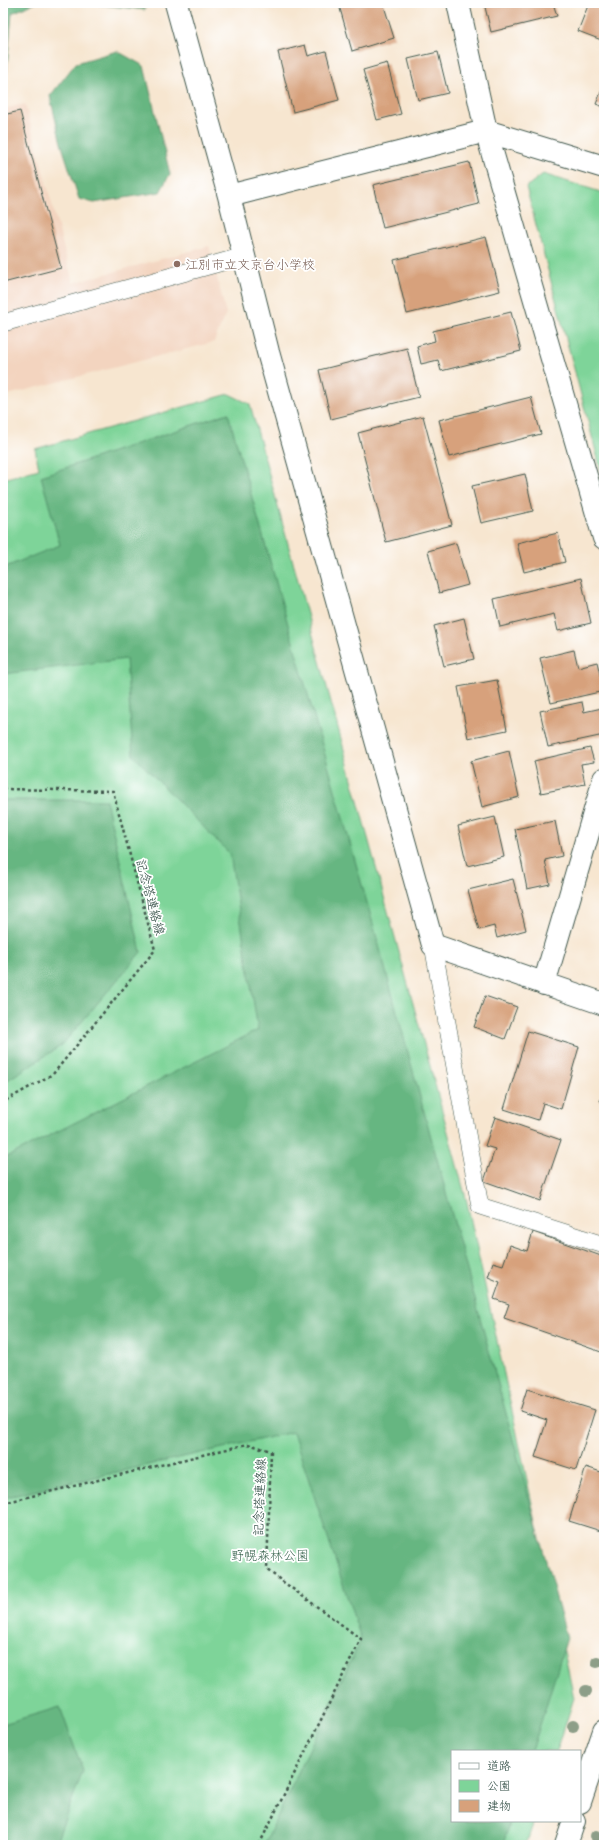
<svg xmlns="http://www.w3.org/2000/svg" width="607" height="1848" font-family="Kalam,'Klee One',sans-serif">
  <rect width="100%" height="100%" fill="#fff"/>
  <filter id="ink" filterUnits="userSpaceOnUse"><feTurbulence type="fractalNoise" baseFrequency=".025" numOctaves="2"/><feDisplacementMap in="SourceGraphic" scale="8" xChannelSelector="R" yChannelSelector="G"/><feConvolveMatrix kernelMatrix="1 2 1 2 8 2 1 2 1" color-interpolation-filters="sRGB"/></filter>
  <filter id="wash" filterUnits="userSpaceOnUse"><feTurbulence type="fractalNoise" baseFrequency=".012" numOctaves="4" result="noise"/><feDisplacementMap in="SourceGraphic" scale="16" xChannelSelector="R" yChannelSelector="G"/><feGaussianBlur stdDeviation="0.9" result="paint"/><feColorMatrix in="noise" values="0 0 0 0 0 0 0 0 0 0 0 0 0 0 0 0 0 1.4 0 .05"/><feComposite in="paint" operator="in"/></filter>
  <g filter="url(#wash)">
    <rect width="100%" height="100%" fill="#f7e6d0"/>
    <!-- built -->
    <path fill="#f3d4bf" d="M25 104 73 283 209 246 226 313 214 342 3 396V109Z"/>
    <!-- green -->
    <path fill="#7ed499" stroke="#4e8866" d="M543 174 604 193V482L526 187Z
      M229 394 250 404 467 1202 574 1698 557 1751H452V1821H534L526 1845H3V479L39 469 35 449Z"/>
    <!-- forest -->
    <path fill="#66b681" stroke="#427a5a" d="M3 3H35L12 13 5 90 3 91Z
      M84 3H143L145 10Z
      M117 51 144 66 170 174 160 192 94 203 79 199 61 143 50 96 76 63Z
      M228 413 375 931 567 1638 532 1751H452V1821H510L503 1845H264L361 1639 293 1432 3 1498V1159L258 1030 230 854 133 755 126 659 3 674V568L60 545 41 476Z
      M3 800H106L141 952 62 1045 3 1083Z
      M60 1707 83 1771 55 1845H3V1724Z"/>
    <g id="blocks">
      <!-- building -->
      <path fill="#d7a17b" d="M346 3H383L394 38 352 51 339 5Z
        M484 3H553L557 16 491 32Z
        M589 3H604V41L578 31Z
        M305 45 308 56 326 51 339 100 293 112 278 52Z
        M438 52 448 93 418 100 408 59Z
        M387 63 401 114 377 120 363 70Z
        M604 85V107L596 104Z
        M20 111 61 268 3 283V115Z
        M469 162 479 204 383 228 373 185Z
        M486 237 500 291 407 314 394 260Z
        M511 312 521 351 441 371 438 360 421 364 417 346 435 341 433 331Z
        M407 348 419 397 331 419 319 370Z
        M531 397 541 434 449 457 439 420Z
        M423 416 452 525 386 542 358 433Z
        M525 474 533 511 481 523 472 486Z
        M558 533 565 562 524 572 517 543Z
        M456 543 468 585 439 593 428 551Z
        M581 578 591 623 558 631 554 614 500 627 494 599Z
        M464 618 474 659 444 666 434 626Z
        M574 650 578 667 597 662 604 691 551 703 540 658Z
        M497 680 507 730 468 738 458 687Z
        M582 702 584 712 602 708 604 719V735L548 747 540 711Z
        M590 748 594 762 581 764 585 784 541 793 534 761Z
        M509 751 519 797 482 807 471 761Z
        M495 817 504 857 467 866 458 826Z
        M555 821 562 856 545 860 550 884 527 889 515 829Z
        M513 879 526 930 497 938 494 926 479 930 468 890Z
        M485 996 517 1007 505 1039 474 1027Z
        M528 1031 579 1047 561 1109 543 1103 538 1120 504 1109Z
        M604 1089V1103L600 1101Z
        M495 1117 561 1140 540 1201 484 1181 495 1149 485 1146Z
        M533 1232 604 1257V1353L504 1318 509 1304 494 1299 500 1282 488 1277 493 1262 503 1265 510 1245 527 1251Z
        M527 1389 595 1410 576 1470 535 1457 547 1420 520 1411Z
        M586 1467 604 1473V1532L569 1521Z"/>
    </g>
  </g>
  <g filter="url(#ink)">
    <use href="#blocks" fill-opacity="0" stroke="#3f564b" stroke-width="1"/>
    <g fill="none" stroke-linecap="round" stroke-linejoin="round">
      <!-- lane casing -->
      <g stroke="#3f564b" stroke-width="18">
        <path id="lane" d="M3 323 244 256
          M433 945 480 1206 604 1245"/>
      </g>
      <!-- street casing -->
      <g stroke="#3f564b" stroke-width="24">
        <path id="street" d="M176 3 229 196 268 352 433 945 604 1004
          M458 3 486 131 604 538
          M229 196 486 131 604 167
          M544 984 604 779"/>
      </g>
      <!-- secondary casing -->
      <g stroke="#3f564b" stroke-width="24">
        <path id="secondary" d="M580 1802 604 1731
          M566 1845 574 1821"/>
      </g>
      <!-- path -->
      <path stroke="#3f564b" stroke-width="2.5" stroke-dasharray="3 3" stroke-linecap="butt" d="M3 789 113 791 155 950 53 1074 3 1102
        M3 1503 248 1444 271 1451 267 1570 361 1639 259 1845"/>
      <!-- lane -->
      <use href="#lane" stroke="#fff" stroke-width="17"/>
      <!-- street -->
      <use href="#street" stroke="#fff" stroke-width="22"/>
      <!-- secondary -->
      <use href="#secondary" stroke="#fff" stroke-width="22"/>
    </g>
    <!-- trees -->
    <g fill="#8d9e88">
      <circle cx="597" cy="1662" r="6"/>
      <circle cx="586" cy="1691" r="6"/>
      <circle cx="573" cy="1726" r="6"/>
      <circle cx="596" cy="1836" r="6"/>
    </g>
  </g>
  <!-- markers -->
  <circle fill="#8d6e63" stroke="#fff" stroke-width="1.5" cx="177" cy="264" r="4"/>
  <g text-anchor="middle" stroke-width="3.5" stroke-linejoin="round" paint-order="stroke">
    <!-- education labels -->
    <g font-size="13" fill="#785e54" stroke="#fff" text-anchor="start">
      <text x="185" y="269">江別市立文京台小学校</text>
    </g>
    <!-- street labels -->
    <g font-size="13" fill="#1f3d34" stroke="#fff">
      <text transform="translate(151 897) rotate(75)" y="5">記念塔連絡線</text>
      <text transform="translate(259 1497) rotate(-88)" y="5">記念塔連絡線</text>
    </g>
    <!-- park labels -->
    <g font-size="13" fill="#37634d" stroke="#fff">
      <text x="270" y="1560">野幌森林公園</text>
    </g>
  </g>
  <!-- margin -->
  <rect width="607" height="1848" fill="none" stroke="#fff" stroke-width="16"/>
  <!-- legend -->
  <rect x="451" y="1750" width="130" height="72" fill="#ffffff" stroke="#a5b1ae"/>
  <rect x="459" y="1763" width="20" height="6" fill="#ffffff" stroke="#a5b1ae"/>
  <text x="487" y="1770" font-size="12" fill="#1f3d34">道路</text>
  <rect x="459" y="1780" width="20" height="12" fill="#7ed499" stroke="#a5b1ae"/>
  <text x="487" y="1790" font-size="12" fill="#1f3d34">公園</text>
  <rect x="459" y="1800" width="20" height="12" fill="#d7a17b" stroke="#a5b1ae"/>
  <text x="487" y="1810" font-size="12" fill="#1f3d34">建物</text>
</svg>
